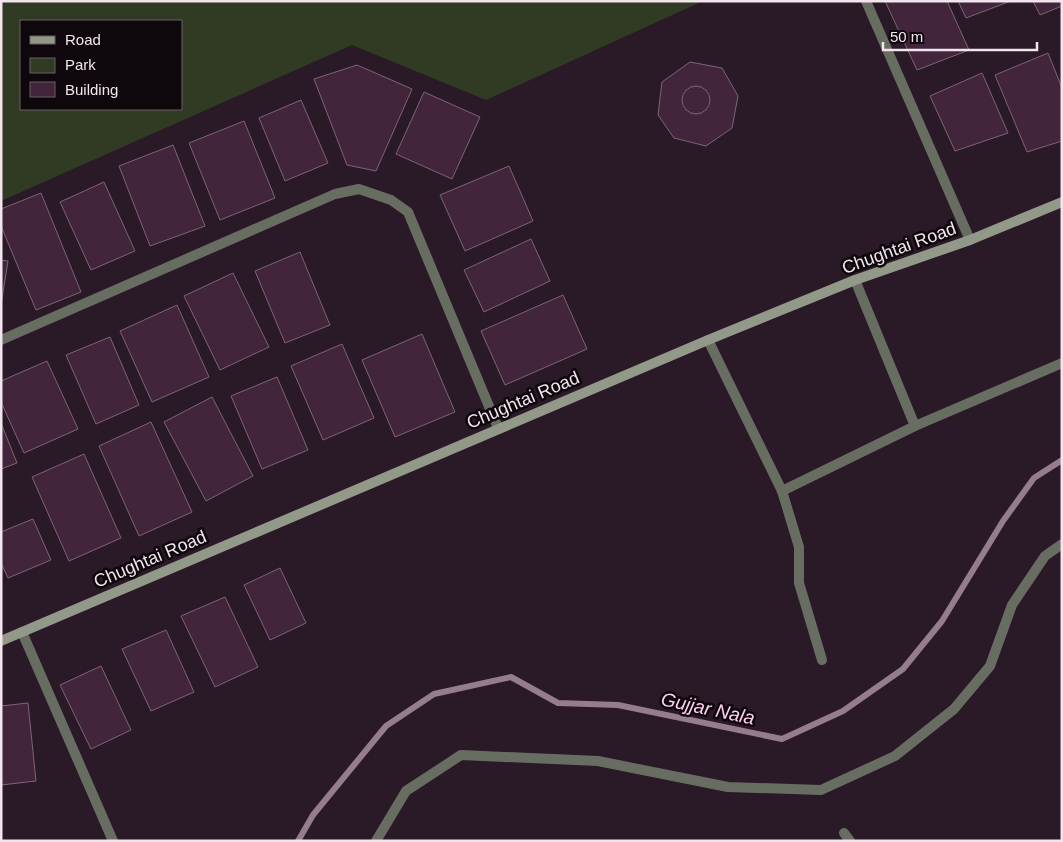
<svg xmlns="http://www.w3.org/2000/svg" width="1063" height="842" font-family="Arial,sans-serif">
  <rect width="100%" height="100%" fill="#2a1926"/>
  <!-- green -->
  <path fill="#313b23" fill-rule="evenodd" d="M1 1H703L486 100 352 45 1 201ZM21 21H181V109H21Z"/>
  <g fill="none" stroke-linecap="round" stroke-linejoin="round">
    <!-- stream -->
    <path stroke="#967c8f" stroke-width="6" d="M298 841 313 815 386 726 434 694 511 677 558 703 618 705 782 739 843 711 903 669 942 621 1003 521 1034 478 1062 460"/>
  </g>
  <!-- building -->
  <path fill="#42253a" stroke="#7c6575" d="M885 1H947L969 50 917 70Z
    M958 1H1011L966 18Z
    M1033 1H1062V6L1040 15Z
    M1048 53 1062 88V141L1027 152 995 75Z
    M690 62 722 68 738 96 732 128 706 146 674 138 658 115 662 82Z
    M357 65 412 89 376 171 347 165 314 79Z
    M982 73 1008 133 955 151 930 96Z
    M682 100a14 14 0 1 1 28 0a14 14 0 1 1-28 0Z
    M424 92 480 117 452 179 396 154Z
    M301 100 328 163 285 181 259 118Z
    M244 121 275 198 220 220 189 143Z
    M173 145 205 226 150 246 119 166Z
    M509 166 533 221 465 251 440 195Z
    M104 182 135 251 91 270 60 202Z
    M41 193 81 292 36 310 1 226V209Z
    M531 239 550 281 484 312 464 270Z
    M300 252 330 325 285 343 255 271Z
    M1 260 8 261 1 305Z
    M233 273 269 347 220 370 184 296Z
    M563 295 587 349 505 385 481 331Z
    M177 305 209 377 152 402 120 331Z
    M422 334 455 412 395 437 362 360Z
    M110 337 139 405 96 424 66 355Z
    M342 344 374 418 323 440 291 366Z
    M47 361 78 429 24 453 1 402V381Z
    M277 377 308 450 262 469 231 396Z
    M212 397 253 476 206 501 164 422Z
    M151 422 192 512 139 536 99 446Z
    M1 423 17 463 1 469Z
    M84 454 121 538 69 561 32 477Z
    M33 519 51 560 8 578 1 563V532Z
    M280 568 306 623 270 640 244 585Z
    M225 597 258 667 215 687 181 616Z
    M166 630 194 692 151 711 122 649Z
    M101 666 131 730 91 749 60 685Z
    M28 703 36 781 1 785V706Z"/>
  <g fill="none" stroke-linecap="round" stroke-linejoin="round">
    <!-- lane -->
    <path stroke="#686d62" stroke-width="10" d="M782 491 915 426"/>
    <!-- street -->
    <path stroke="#686d62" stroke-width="10" d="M866 1 970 240
      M855 280 915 426 1062 363
      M1 340 335 194 359 189 391 200 408 212 498 428
      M708 340 782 491 799 547V583L822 660
      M22 632 113 841
      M844 833 850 841
      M376 841 406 791 461 755 598 761 728 787 821 790 895 756 954 709 990 666 1012 605 1045 556 1062 544"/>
    <!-- secondary -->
    <path stroke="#929989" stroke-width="10" d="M1 641 708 340 855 280 970 240 1062 202"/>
  </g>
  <g text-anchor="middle" stroke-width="5" stroke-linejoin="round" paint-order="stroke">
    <!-- street labels -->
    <g font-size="18" fill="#f2e5ee" stroke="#0e070c">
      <text transform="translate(899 248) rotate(-20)" y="6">Chughtai Road</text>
      <text transform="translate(523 400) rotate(-23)" y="6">Chughtai Road</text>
      <text transform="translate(150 559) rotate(-23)" y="6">Chughtai Road</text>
    </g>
    <!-- water labels -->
    <g font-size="19" font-style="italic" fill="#fecff0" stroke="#0e070c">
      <text transform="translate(708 708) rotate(12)" y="7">Gujjar Nala</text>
    </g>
  </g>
  <!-- border -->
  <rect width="1063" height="842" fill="none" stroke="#f2e5ee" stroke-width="5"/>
  <!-- legend -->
  <rect x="20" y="20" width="162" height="90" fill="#0e070c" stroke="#696066"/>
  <rect x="30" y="36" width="25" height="8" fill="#929989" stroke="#696066"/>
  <text x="65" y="45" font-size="15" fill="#f2e5ee">Road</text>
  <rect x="30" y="58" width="25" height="15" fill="#313b23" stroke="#696066"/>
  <text x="65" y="70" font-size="15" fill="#f2e5ee">Park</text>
  <rect x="30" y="82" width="25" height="15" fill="#42253a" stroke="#696066"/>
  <text x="65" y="95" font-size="15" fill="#f2e5ee">Building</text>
  <!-- scale -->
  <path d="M883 42v8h154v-8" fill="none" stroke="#f2e5ee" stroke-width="2.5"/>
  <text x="890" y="42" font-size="15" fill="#f2e5ee" stroke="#0e070c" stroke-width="4" paint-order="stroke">50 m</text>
</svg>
